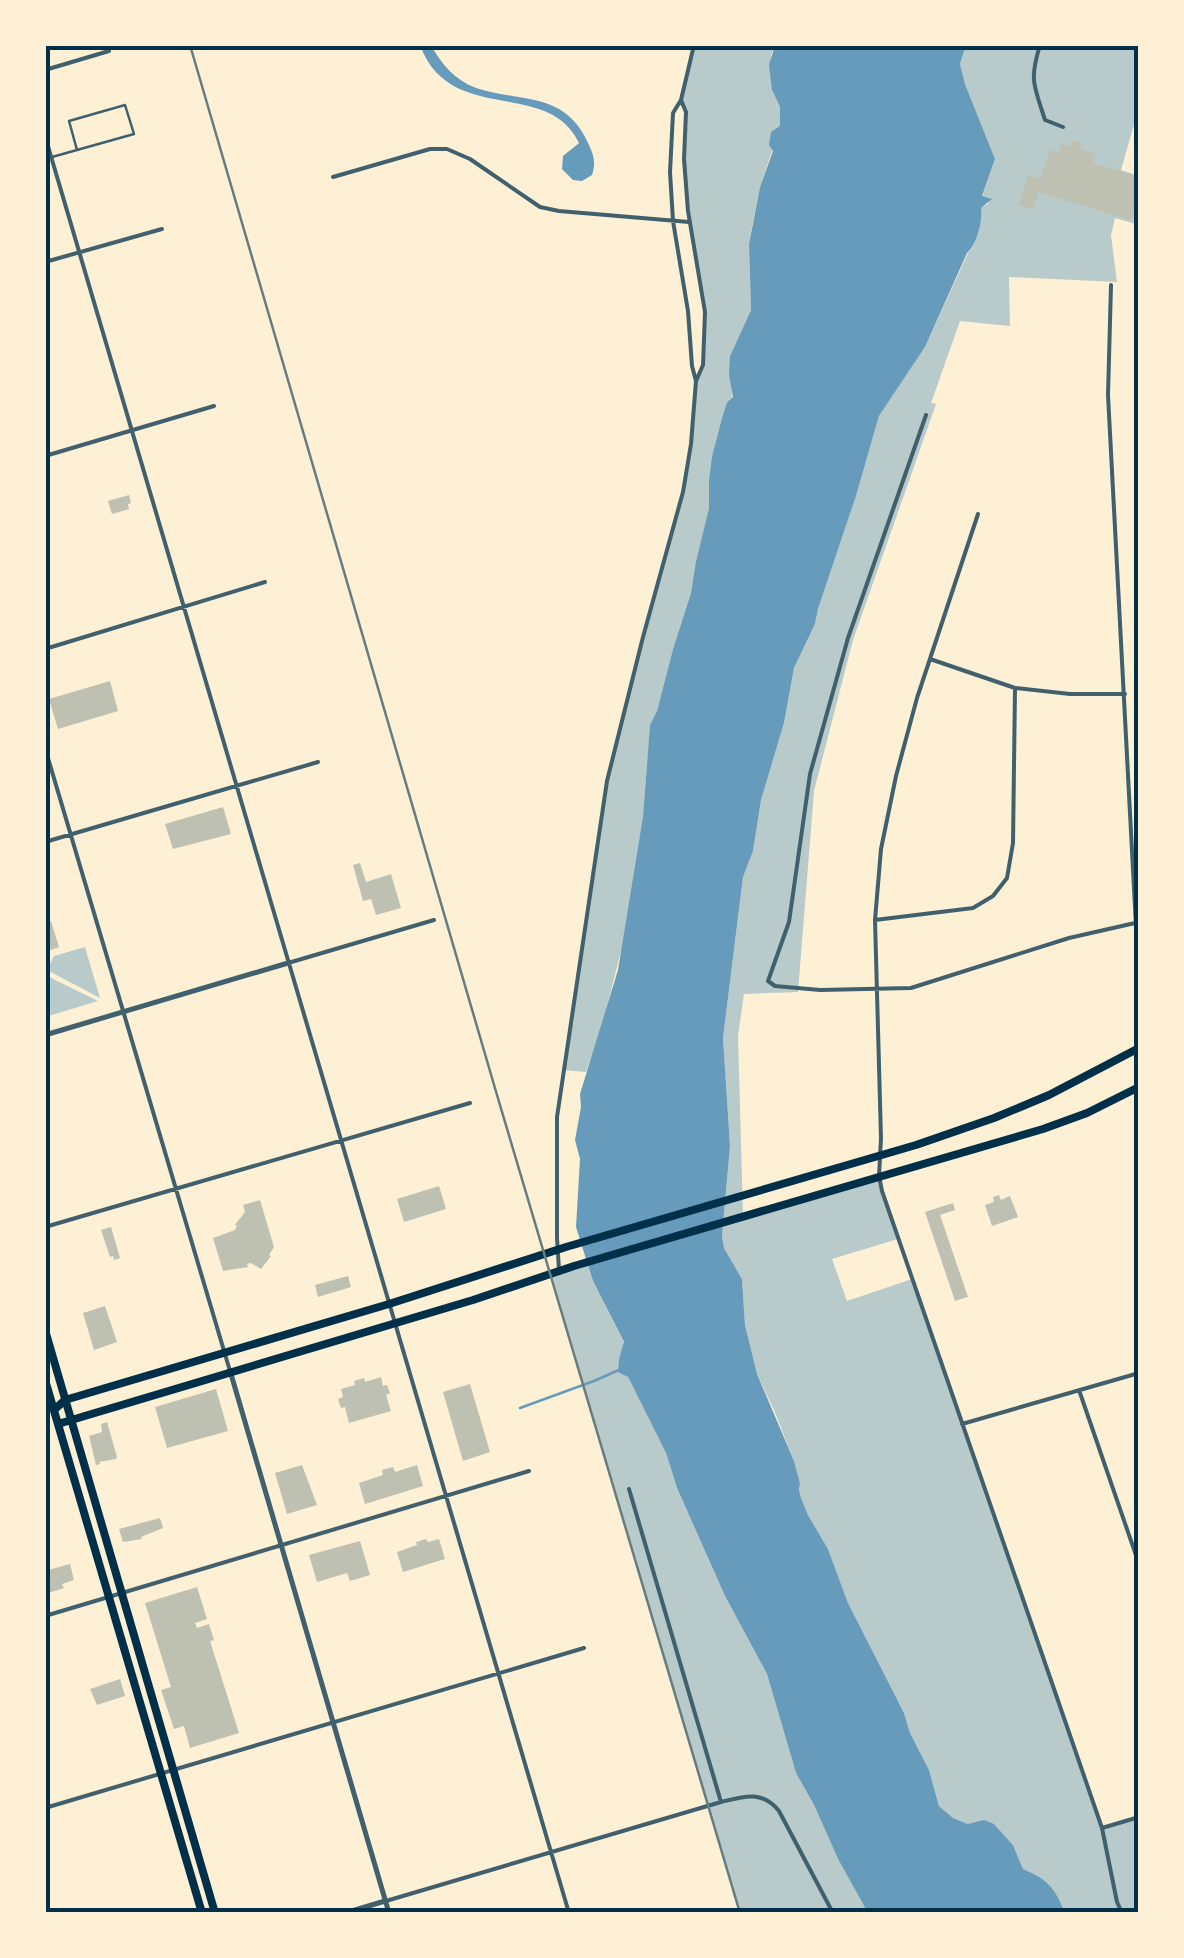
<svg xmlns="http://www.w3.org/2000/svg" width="1184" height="1958" font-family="'Source Sans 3',sans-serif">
  <rect width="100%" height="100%" fill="#fdf0d5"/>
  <!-- green -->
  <path fill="#b9caca" d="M694 45H775L771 55 772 90 780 107V127L760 187 753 221 749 244 751 310 730 356 732 397 727 402 722 418 712 456 709 480V508L691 593 673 649 657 711 650 726 643 816 622 947 600 1034 586 1072 563 1070 612 757 676 517 688 465 696 381 703 365 705 312 688 211 684 159 686 112 681 100Z
    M966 45H1139V107L1121 170 1139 176V225L1115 218 1111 235 1117 282 1009 277 1010 326 960 321 931 403 936 404 853 640 814 791 798 992 744 994 738 1036 743 1215 879 1176 898 1239 832 1259 847 1301 912 1279 1102 1827 1139 1817V1913H1065C1055 1888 1049 1880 1023 1869L1013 1845 994 1824H968L953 1818 939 1806 929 1770 910 1733 904 1713 848 1603 828 1549 808 1515 801 1498 799 1490 800 1483 794 1461 774 1410 757 1374 745 1325 742 1279 724 1248 722 1236 730 1146 723 1038 743 877 753 851 761 800 784 723 794 668 815 624 818 609 856 496 879 416 925 347 968 253C977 245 983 219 981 208L989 203 982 197 995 159 965 84 960 64Z
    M85 947 100 998 47 970 54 956Z
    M45 975 98 1001 45 1017Z
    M587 1262 593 1281 624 1343 619 1373 628 1377 666 1453 677 1488 725 1596 767 1674 796 1773 814 1805 838 1859 868 1913H740L551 1273Z"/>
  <!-- water -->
  <path fill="#669bbc" d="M420 45H431C441 64 455 80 476 88 521 103 565 90 589 145 594 156 596 163 592 175L582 181 573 180 562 169 563 156 579 143C548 77 450 127 420 45Z
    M775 45H966L960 64 965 84 995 159 982 196 992 199 981 208C983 220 977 245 967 253L925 347 879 416 856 496 818 609 815 624 794 668 784 723 761 800 753 851 743 877 723 1038 730 1146 722 1236 724 1248 742 1279 745 1325 757 1374 794 1461 800 1483 799 1490 801 1498 808 1515 828 1549 848 1603 904 1713 910 1733 929 1770 939 1806 953 1818 968 1824 984 1820 994 1824 1013 1845 1023 1869C1049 1880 1055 1888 1065 1913H868L838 1859 814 1805 796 1773 767 1674 725 1596 677 1488 666 1453 628 1377 619 1373C617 1363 621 1352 624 1342L593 1281 576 1227 580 1159 575 1140 581 1107 580 1094 618 970 643 816 650 725 657 711 673 649 691 593 696 562 709 508V480L712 456 722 418 727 402 733 397 729 375 730 356 751 310 749 244 760 187 773 151 769 145 771 132 780 126V107L772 90 769 65Z"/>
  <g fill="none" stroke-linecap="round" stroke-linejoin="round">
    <!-- stream -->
    <path stroke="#669bbc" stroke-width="2.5" d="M520 1408 594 1381 621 1369"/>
  </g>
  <!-- building -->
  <path fill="#bec0b2" d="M1073 140 1081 143 1080 149 1096 154 1093 163 1139 177V194L1131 220 1038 192 1033 209 1019 205 1028 175 1041 179 1050 150 1059 153 1062 144 1071 146Z
    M129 495 131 503 128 504 129 509 112 514 108 501Z
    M110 681 118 711 58 729 49 699Z
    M223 807 231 834 173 849 165 824Z
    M360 863 366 882 391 874 401 908 376 915 371 899 363 901 353 865Z
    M51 921 59 947 45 952V923Z
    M439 1186 446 1209 404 1222 397 1199Z
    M999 1195 1001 1200 1010 1196 1018 1217 992 1226 985 1205 994 1202 993 1197Z
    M260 1200 274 1247 269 1255 271 1256 261 1269 251 1263 247 1264 248 1267 223 1271 213 1238 235 1230 237 1226 235 1225 245 1212 243 1205Z
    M953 1203 955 1210 940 1215 968 1297 955 1301 925 1212Z
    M111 1227 120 1258 114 1260 113 1256 110 1257 101 1230Z
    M348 1276 351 1287 318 1297 315 1285Z
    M105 1306 117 1342 94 1350 83 1313Z
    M381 1377 383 1386 387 1385 390 1393 386 1395 391 1411 349 1423 345 1407 341 1408 338 1399 343 1397 341 1389 355 1385 354 1381 364 1378 365 1382Z
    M470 1384 490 1452 463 1461 443 1392Z
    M216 1389 228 1431 167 1448 155 1407Z
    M107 1422 117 1457 116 1459 99 1462 100 1464 96 1465 89 1436 102 1432 101 1424Z
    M302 1465 317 1505 287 1514 275 1473Z
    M417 1465 423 1486 365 1504 359 1483 383 1475 382 1470 393 1467 395 1472Z
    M160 1518 163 1528 141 1537 142 1539 123 1542 119 1529Z
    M426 1539 428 1542 439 1539 445 1559 403 1572 397 1552 417 1545 416 1542Z
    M360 1541 370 1575 350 1581 347 1573 317 1582 309 1555Z
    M70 1564 74 1580 62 1584 64 1588 45 1594V1571Z
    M197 1587 207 1619 195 1623 197 1628 209 1624 214 1640 210 1641 239 1733 190 1748 184 1726 174 1729 161 1690 171 1687 145 1603Z
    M120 1679 125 1696 97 1705 90 1689Z"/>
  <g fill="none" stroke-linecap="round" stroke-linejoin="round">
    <!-- service -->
    <path stroke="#3f606c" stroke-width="2.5" d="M52 157 134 134 125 105 69 121 77 150"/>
    <!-- minor -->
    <path stroke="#3f606c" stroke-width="4" d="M694 45 681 100 673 113 670 172 673 221 688 311 692 366 696 381
      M1040 45C1029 81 1034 85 1045 120L1063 127
      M45 70 109 51
      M45 136 569 1913
      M333 177 430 149H447L470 159 540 207 559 211 689 222
      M45 262 162 229
      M1111 285 1108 395 1139 984
      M926 415 848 638 810 774 789 922 768 981 775 986 820 990 911 988 1069 938 1135 923
      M45 456 214 406
      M978 514 917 698 896 776 881 849 875 920 881 1138 879 1176 882 1191 1102 1828 1117 1902 1122 1913
      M45 649 265 582
      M930 659 1015 688 1070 694H1125
      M45 748 230 1371
      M45 842 318 762
      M875 920 973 908 993 896 1007 878 1013 843 1015 688
      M288 963 434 920
      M45 1227 470 1103
      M559 1270 557 1238V1117L607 781 643 637 683 492 691 444 696 381 703 365 705 312 688 211 684 159 686 112 681 100
      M1079 1390 1139 1564
      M962 1424 1139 1373
      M629 1489 721 1802
      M45 1616 529 1471
      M45 1808 584 1648
      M1102 1828 1139 1817
      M386 1901 721 1802C744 1796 762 1790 779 1811L833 1913"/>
    <!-- tertiary -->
    <path stroke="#3f606c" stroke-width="5" d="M45 1035 288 963
      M231 1374 389 1913
      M345 1913 385 1901"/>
    <!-- trunk -->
    <path stroke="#003049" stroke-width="8" d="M45 1330 215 1913
      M45 1380 202 1913
      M54 1410 65 1400 389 1304 566 1247 916 1145 994 1118 1049 1095 1139 1048
      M58 1424 473 1300 574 1266 1043 1129 1087 1113 1139 1087"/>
    <!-- rail -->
    <path stroke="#657d81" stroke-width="2.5" d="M190 45 497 1095 740 1913"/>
  </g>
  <!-- border -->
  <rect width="1184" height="1958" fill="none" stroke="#fdf0d5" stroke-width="95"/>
  <rect x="48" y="48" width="1088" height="1862" fill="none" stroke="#003049" stroke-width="4"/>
</svg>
